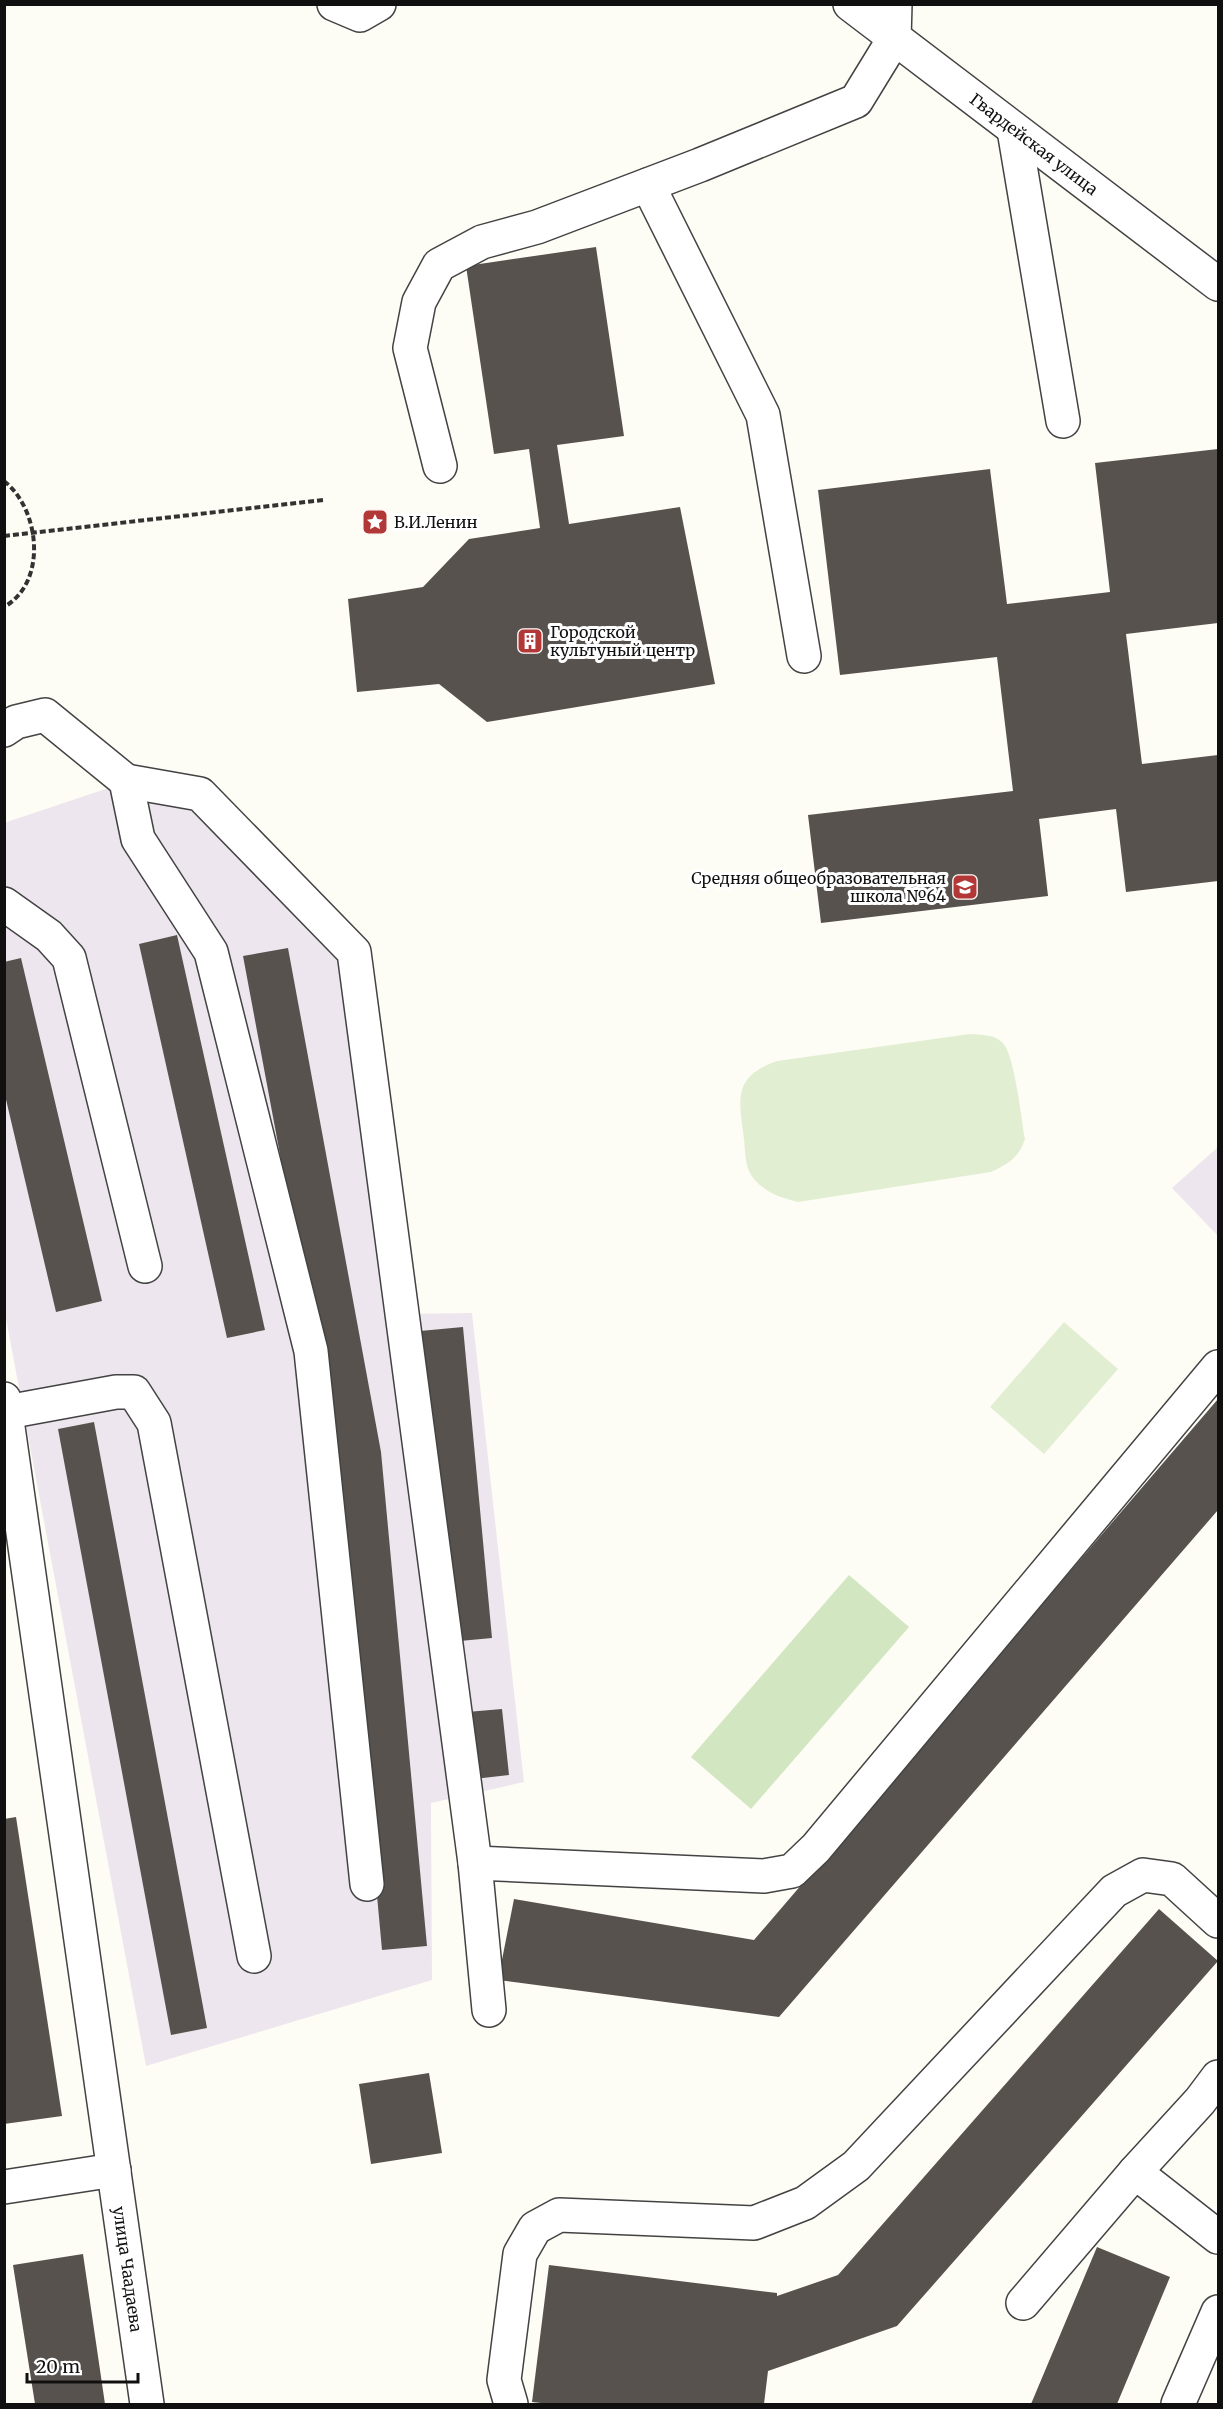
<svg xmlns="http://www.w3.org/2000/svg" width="1223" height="2409" font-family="Merriweather,serif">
  <rect width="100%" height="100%" fill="#fefdf5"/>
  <!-- industrial -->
  <path fill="#ede6ee" d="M156 772 361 949 399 1314 472 1313 524 1782 431 1803 432 1980 146 2066 5 1313 4 823Z
    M1218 1147V1236L1172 1188Z"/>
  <!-- green -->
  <path fill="#d2e6c1" d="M849 1575 909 1627 751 1809 691 1757Z"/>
  <!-- pitch -->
  <path fill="#e2eed2" d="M970 1034C981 1035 993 1034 1002 1042 1015 1054 1021 1119 1025 1139 1019 1158 1008 1164 991 1172L798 1202C780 1198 758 1190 749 1171 745 1162 745 1148 744 1139 739 1099 732 1077 777 1061Z
    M1064 1322 1118 1369 1044 1454 990 1407Z"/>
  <!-- building -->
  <path fill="#58524e" d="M596 247 624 436 557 445 569 524 680 507 715 684 487 722 439 684 357 692 348 599 423 587 469 539 540 528 529 449 494 454 466 266Z
    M1218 449V623L1126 634 1142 764 1218 755V881L1126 892 1116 809 1039 819 1048 896 821 923 808 815 1013 791 997 657 840 675 818 490 990 469 1007 604 1110 592 1095 463Z
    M177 935 265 1330 227 1338 139 944Z
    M288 948 381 1452 427 1946 382 1950 337 1460 243 956Z
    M21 958 102 1301 56 1312 4 1091V962Z
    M463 1327 492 1638 449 1642 420 1331Z
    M1218 1399V1510L779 2017 498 1980 514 1899 754 1940Z
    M94 1422 207 2028 171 2035 58 1429Z
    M502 1709 509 1775 474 1779 467 1712Z
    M16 1817 62 2116 4 2124V1819Z
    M1159 1909 1218 1961 897 2326 768 2371 764 2404H550L532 2402 549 2265 777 2293V2296L838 2275Z
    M429 2073 442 2153 371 2164 359 2084Z
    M1097 2247 1170 2277 1117 2404H1031Z
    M83 2254 105 2404H35L13 2265Z"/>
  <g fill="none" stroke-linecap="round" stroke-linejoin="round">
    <!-- minor casing -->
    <g stroke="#434343" stroke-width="36">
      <g id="minor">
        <path d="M334 4 360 15 379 4"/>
        <path id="s1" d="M850 4 1218 284"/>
        <path d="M1014 130 1063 421"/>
        <path d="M648 185 763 415 804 656"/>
        <path d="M440 466 410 348 419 302 439 265 482 242 537 227 700 165 856 101 894 39 895 4"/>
        <path d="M4 730 16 722 45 715 126 781 138 839 211 952 311 1351 367 1884"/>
        <path d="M126 781 200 794 354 952 475 1863 489 2010"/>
        <path d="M4 904 49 936 69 958 145 1266"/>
        <path id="s2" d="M4 1399 147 2404"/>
        <path d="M7 1412 116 1392H134L154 1423 254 1956"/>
        <path d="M475 1863 764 1876 792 1871 816 1848 1218 1367"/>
        <path d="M1135 2172 1200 2101 1218 2077"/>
        <path d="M4 2187 114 2170"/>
        <path d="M1023 2303 1135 2172 1218 2237"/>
        <path d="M511 2404 504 2380 520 2254 535 2228 559 2215 754 2223 805 2203 856 2166 1114 1891 1143 1875 1172 1879 1218 1921"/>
        <path d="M1178 2404 1218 2312"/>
      </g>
    </g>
    <!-- path -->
    <path stroke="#323232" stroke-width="4" stroke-dasharray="6 3" stroke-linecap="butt" d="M4 481C40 509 48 582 4 607
      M4 536 323 500"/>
    <!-- minor -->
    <use href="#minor" stroke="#fff" stroke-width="33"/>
  </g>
  <!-- icons -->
  <defs>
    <g id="sight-square" transform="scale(1.35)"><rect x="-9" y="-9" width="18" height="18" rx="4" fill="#b23837" stroke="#fff"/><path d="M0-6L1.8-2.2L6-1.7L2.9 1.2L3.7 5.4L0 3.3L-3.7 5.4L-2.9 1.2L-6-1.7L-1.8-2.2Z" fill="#fff"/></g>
    <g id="building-square" transform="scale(1.35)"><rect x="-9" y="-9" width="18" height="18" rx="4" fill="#b23837" stroke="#fff"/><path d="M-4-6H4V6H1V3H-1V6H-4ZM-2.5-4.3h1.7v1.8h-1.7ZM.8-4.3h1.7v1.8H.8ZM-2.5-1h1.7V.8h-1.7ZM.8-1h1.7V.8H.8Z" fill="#fff"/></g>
    <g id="school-square" transform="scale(1.35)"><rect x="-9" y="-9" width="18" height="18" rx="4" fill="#b23837" stroke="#fff"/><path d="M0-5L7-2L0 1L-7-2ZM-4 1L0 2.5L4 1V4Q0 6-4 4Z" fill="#fff"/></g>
  </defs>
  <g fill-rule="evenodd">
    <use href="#sight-square" x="375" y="522"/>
    <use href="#building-square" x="530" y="641"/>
    <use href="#school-square" x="965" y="887"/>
  </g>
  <g text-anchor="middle" stroke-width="6" stroke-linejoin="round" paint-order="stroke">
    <!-- street labels -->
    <g font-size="16" fill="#101010" stroke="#fff">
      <text dy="6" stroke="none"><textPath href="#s1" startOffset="231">Гвардейская улица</textPath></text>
      <text dy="6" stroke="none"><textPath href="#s2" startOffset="879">улица Чаадаева</textPath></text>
    </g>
    <!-- poi labels -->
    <g font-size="16" fill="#101010" stroke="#fff" text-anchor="start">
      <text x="394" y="528">В.И.Ленин</text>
      <text x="550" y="638">Городской<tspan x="550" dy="18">культуный центр</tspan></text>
      <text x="946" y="884" text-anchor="end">Средняя общеобразовательная<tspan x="946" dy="18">школа №64</tspan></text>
    </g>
  </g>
  <!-- border -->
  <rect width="1223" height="2409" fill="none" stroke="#101010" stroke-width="12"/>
  <!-- scale -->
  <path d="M27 2373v9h111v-9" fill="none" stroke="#101010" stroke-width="3"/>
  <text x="36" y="2373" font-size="18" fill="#101010" stroke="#ffffff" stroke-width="4.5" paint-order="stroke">20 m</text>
</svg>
